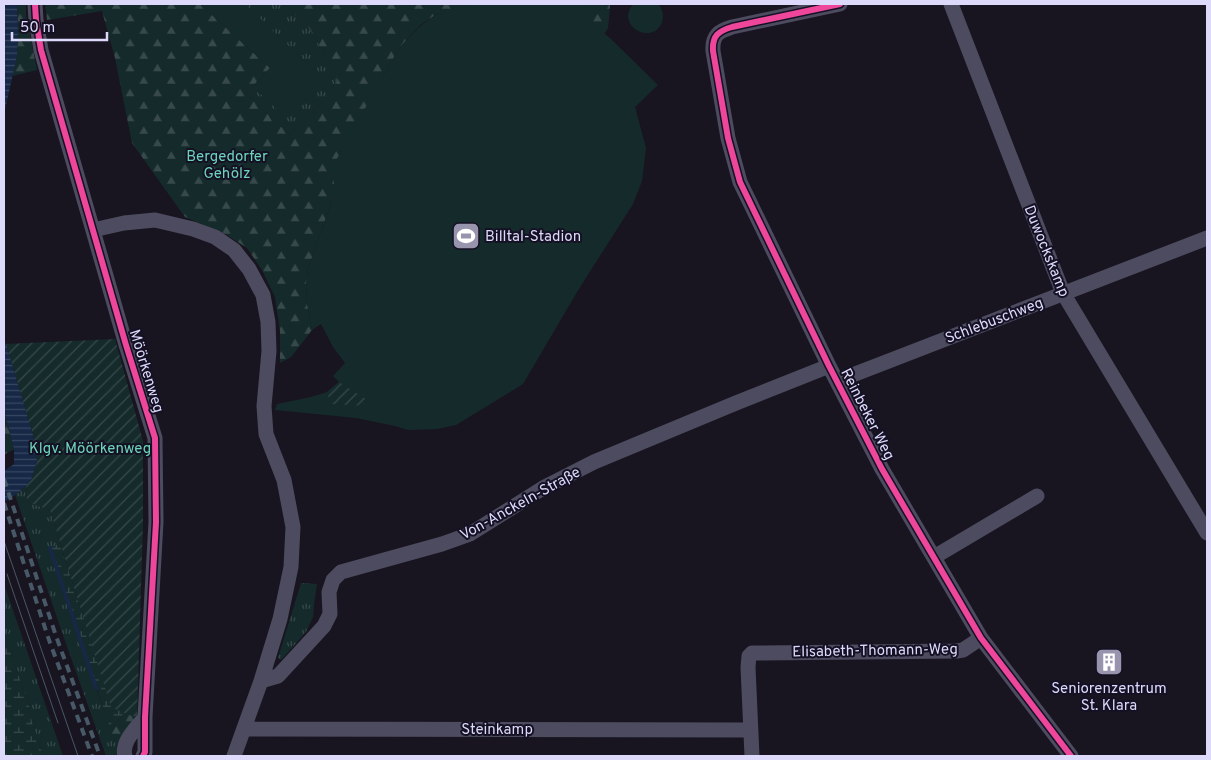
<svg xmlns="http://www.w3.org/2000/svg" width="1211" height="760" font-family="Overpass,sans-serif">
  <defs>
    <pattern id="grass-tufts" width="24" height="20" patternUnits="userSpaceOnUse" patternTransform="scale(1.25)"><rect width="24" height="20" fill="#152b2b"/><path d="M3 7l-1-3M5 7V3M7 7l1-3M15 17l-1-3M17 17v-4M19 17l1-3" fill="none" stroke="#37494b"/></pattern>
    <pattern id="forest-firs" width="22" height="20" patternUnits="userSpaceOnUse" patternTransform="scale(1.25)"><rect width="22" height="20" fill="#152b2b"/><path d="M5 1l3.5 6h-7zM16 11l3.5 6h-7z" fill="#37494b"/></pattern>
    <pattern id="wetland-marsh" width="20" height="14" patternUnits="userSpaceOnUse" patternTransform="scale(1.25)"><rect width="20" height="14" fill="#152b2b"/><path d="M1 5h8M5 5V1M11 12h8M15 12V8" fill="none" stroke="#37494b"/></pattern>
    <pattern id="garden-furrows" width="10" height="10" patternUnits="userSpaceOnUse" patternTransform="scale(1.25)"><rect width="10" height="10" fill="#152b2b"/><path d="M-1 1l2-2M0 10L10 0M9 11l2-2" fill="none" stroke="#37494b"/></pattern>
    <pattern id="water-rules" width="6" height="5" patternUnits="userSpaceOnUse" patternTransform="scale(1.25)"><rect width="6" height="5" fill="#162846"/><path d="M0 2.5h6" fill="none" stroke="#374762"/></pattern>
  </defs>
  <rect width="100%" height="100%" fill="#181520"/>
  <!-- grass -->
  <path fill="url(#grass-tufts)" d="M200 4H283L307 25 330 63 338 80 314 112 290 135 246 93 270 68Z
    M26 486 27 502 50 510 60 543 50 549 96 688 117 746V752L118 756H106L64 638 15 495Z
    M301 583 317 584 314 604 313 617 306 632 281 660 278 658Z
    M4 584 63 756H43L32 722 29 706 4 633Z"/>
  <!-- forest -->
  <path fill="url(#forest-firs)" d="M17 4H26V15L37 70 12 76 17 56 18 35Z
    M45 4H200L270 68 246 93 290 135 314 112 338 80 330 63 307 25 283 4H524H471L437 14 419 26 402 45 391 62 335 164 334 195 308 269 306 286 307 303 312 330 291 357 280 363V331L275 297 262 270 247 248 227 235 185 217 132 143 115 58 102 11 47 20Z
    M588 4H610V7L608 28 604 34 591 23Z
    M4 410 14 449 4 455Z
    M124 713 137 717 117 746 111 731Z"/>
  <!-- wetland -->
  <path fill="url(#wetland-marsh)" d="M60 543 81 610 121 645 124 713 111 731 50 548Z
    M4 633 29 706 32 722 43 756H4Z"/>
  <!-- park -->
  <path fill="#152b2b" d="M200 4H245L321 77 284 116 253 87 270 68Z
    M471 4H588L599 11 592 23 611 39 658 85 635 107 646 148 642 181 633 204 577 292 523 384 456 425 437 429 408 430 395 426 356 418 275 410 277 404 311 397 327 392 339 382 333 376 345 363 333 347 321 324 312 330 307 303 306 286 308 269 334 195V164L391 62 402 45 419 27 437 14 455 7Z
    M633 4H658C663 9 664 16 662 22 653 46 615 27 633 4Z"/>
  <!-- garden -->
  <path fill="url(#garden-furrows)" d="M115 339 143 441V523L137 717 124 713 111 707 50 510 27 502 26 486 31 480 37 461 33 435 6 344Z
    M339 382 369 401 367 406 331 404 327 392Z"/>
  <!-- water -->
  <path fill="url(#water-rules)" d="M4 4H17L18 35 17 56 4 114Z
    M4 340 6 344 33 435 37 461 31 480 26 486 15 495 4 502V471L14 464V449L4 410Z"/>
  <g fill="none" stroke-linecap="round" stroke-linejoin="round">
    <!-- stream -->
    <path stroke="#162846" stroke-width="4" d="M50 548 96 688"/>
    <!-- minor -->
    <path stroke="#4d4b5f" stroke-width="15" d="M35 4 36 20 41 50 126 345 155 438 156 522 145 717V752L143 756
      M840 4 732 27C719 31 712 35 713 51L728 138 740 182 829 366 882 469 981 638 1071 756
      M951 4 1063 293 1207 533
      M93 230 124 223 155 220 193 229 215 237 234 250 249 269 263 295 268 322 269 351 264 406 266 434 284 480 293 527 291 567 280 619 261 681 234 756
      M837 381 1207 238
      M934 557 1037 496
      M261 681 278 676 324 626 330 614 329 592 333 580 341 572 442 544 470 534 543 488 594 462 736 403 829 366
      M244 729 750 730
      M125 756C121 741 137 728 145 717
      M752 756 748 667 749 656 752 653 957 651 963 650 981 638"/>
    <!-- tram -->
    <path stroke="#475867" stroke-width="1" d="M4 541 78 756
      M7 574 58 723"/>
    <!-- rail -->
    <path stroke="#475867" stroke-width="4" stroke-dasharray="8 6" stroke-linecap="butt" d="M4 479 56 636 100 756
      M4 503 49 640 92 756"/>
    <!-- cycleway casing -->
    <g stroke="#151124" stroke-width="9">
      <path id="cycleway" d="M35 4 36 20 41 50 126 345 155 438 156 522 145 717V752L143 756
        M840 4 732 27C719 31 712 35 713 51L728 138 740 182 829 366 882 469 981 638 1071 756"/>
    </g>
    <!-- cycleway -->
    <use href="#cycleway" stroke="#ed469a" stroke-width="6"/>
  </g>
  <!-- icons -->
  <defs>
    <g id="stadium-square" transform="scale(1.4375)"><rect x="-9" y="-9" width="18" height="18" rx="4" fill="#9894ae" stroke="#151124"/><path d="M0-5a6.5 5 0 1 0 0 10a6.5 5 0 1 0 0-10ZM-3.5-1.8h7v3.6h-7Z" fill="#fff"/></g>
    <g id="building-square" transform="scale(1.4375)"><rect x="-9" y="-9" width="18" height="18" rx="4" fill="#9894ae" stroke="#151124"/><path d="M-4-6H4V6H1V3H-1V6H-4ZM-2.5-4.3h1.7v1.8h-1.7ZM.8-4.3h1.7v1.8H.8ZM-2.5-1h1.7V.8h-1.7ZM.8-1h1.7V.8H.8Z" fill="#fff"/></g>
  </defs>
  <g fill-rule="evenodd">
    <use href="#stadium-square" x="466" y="236"/>
    <use href="#building-square" x="1109" y="662"/>
  </g>
  <g text-anchor="middle" stroke-width="4" stroke-linejoin="round" paint-order="stroke">
    <!-- park labels -->
    <g font-size="15" fill="#6cd4ba" stroke="#151124">
      <text x="227" y="161">Bergedorfer<tspan x="227" dy="17">Gehölz</tspan></text>
      <text x="90" y="453">Klgv. Möörkenweg</text>
    </g>
    <!-- poi labels -->
    <g font-size="15" fill="#ddd9fb" stroke="#151124" text-anchor="start">
      <text x="485" y="241">Billtal-Stadion</text>
      <text x="1109" y="693" text-anchor="middle">Seniorenzentrum<tspan x="1109" dy="17">St. Klara</tspan></text>
    </g>
    <!-- street labels -->
    <g font-size="15" fill="#ddd9fb" stroke="#151124">
      <text transform="translate(1047 251) rotate(68)" y="5">Duwockskamp</text>
      <text transform="translate(994 320) rotate(-21)" y="5">Schlebuschweg</text>
      <text transform="translate(147 371) rotate(73)" y="5">Möörkenweg</text>
      <text transform="translate(868 414) rotate(63)" y="5">Reinbeker Weg</text>
      <text transform="translate(520 503) rotate(-29)" y="5">Von-Anckeln-Straße</text>
      <text transform="translate(875 650) rotate(-1)" y="5">Elisabeth-Thomann-Weg</text>
      <text x="497" y="734">Steinkamp</text>
    </g>
  </g>
  <!-- border -->
  <rect width="1211" height="760" fill="none" stroke="#ddd9fb" stroke-width="10"/>
  <!-- scale -->
  <path d="M12 32v8h95v-8" fill="none" stroke="#ddd9fb" stroke-width="2.5"/>
  <text x="20" y="32" font-size="15" fill="#ddd9fb" stroke="#151124" stroke-width="4" paint-order="stroke">50 m</text>
</svg>
